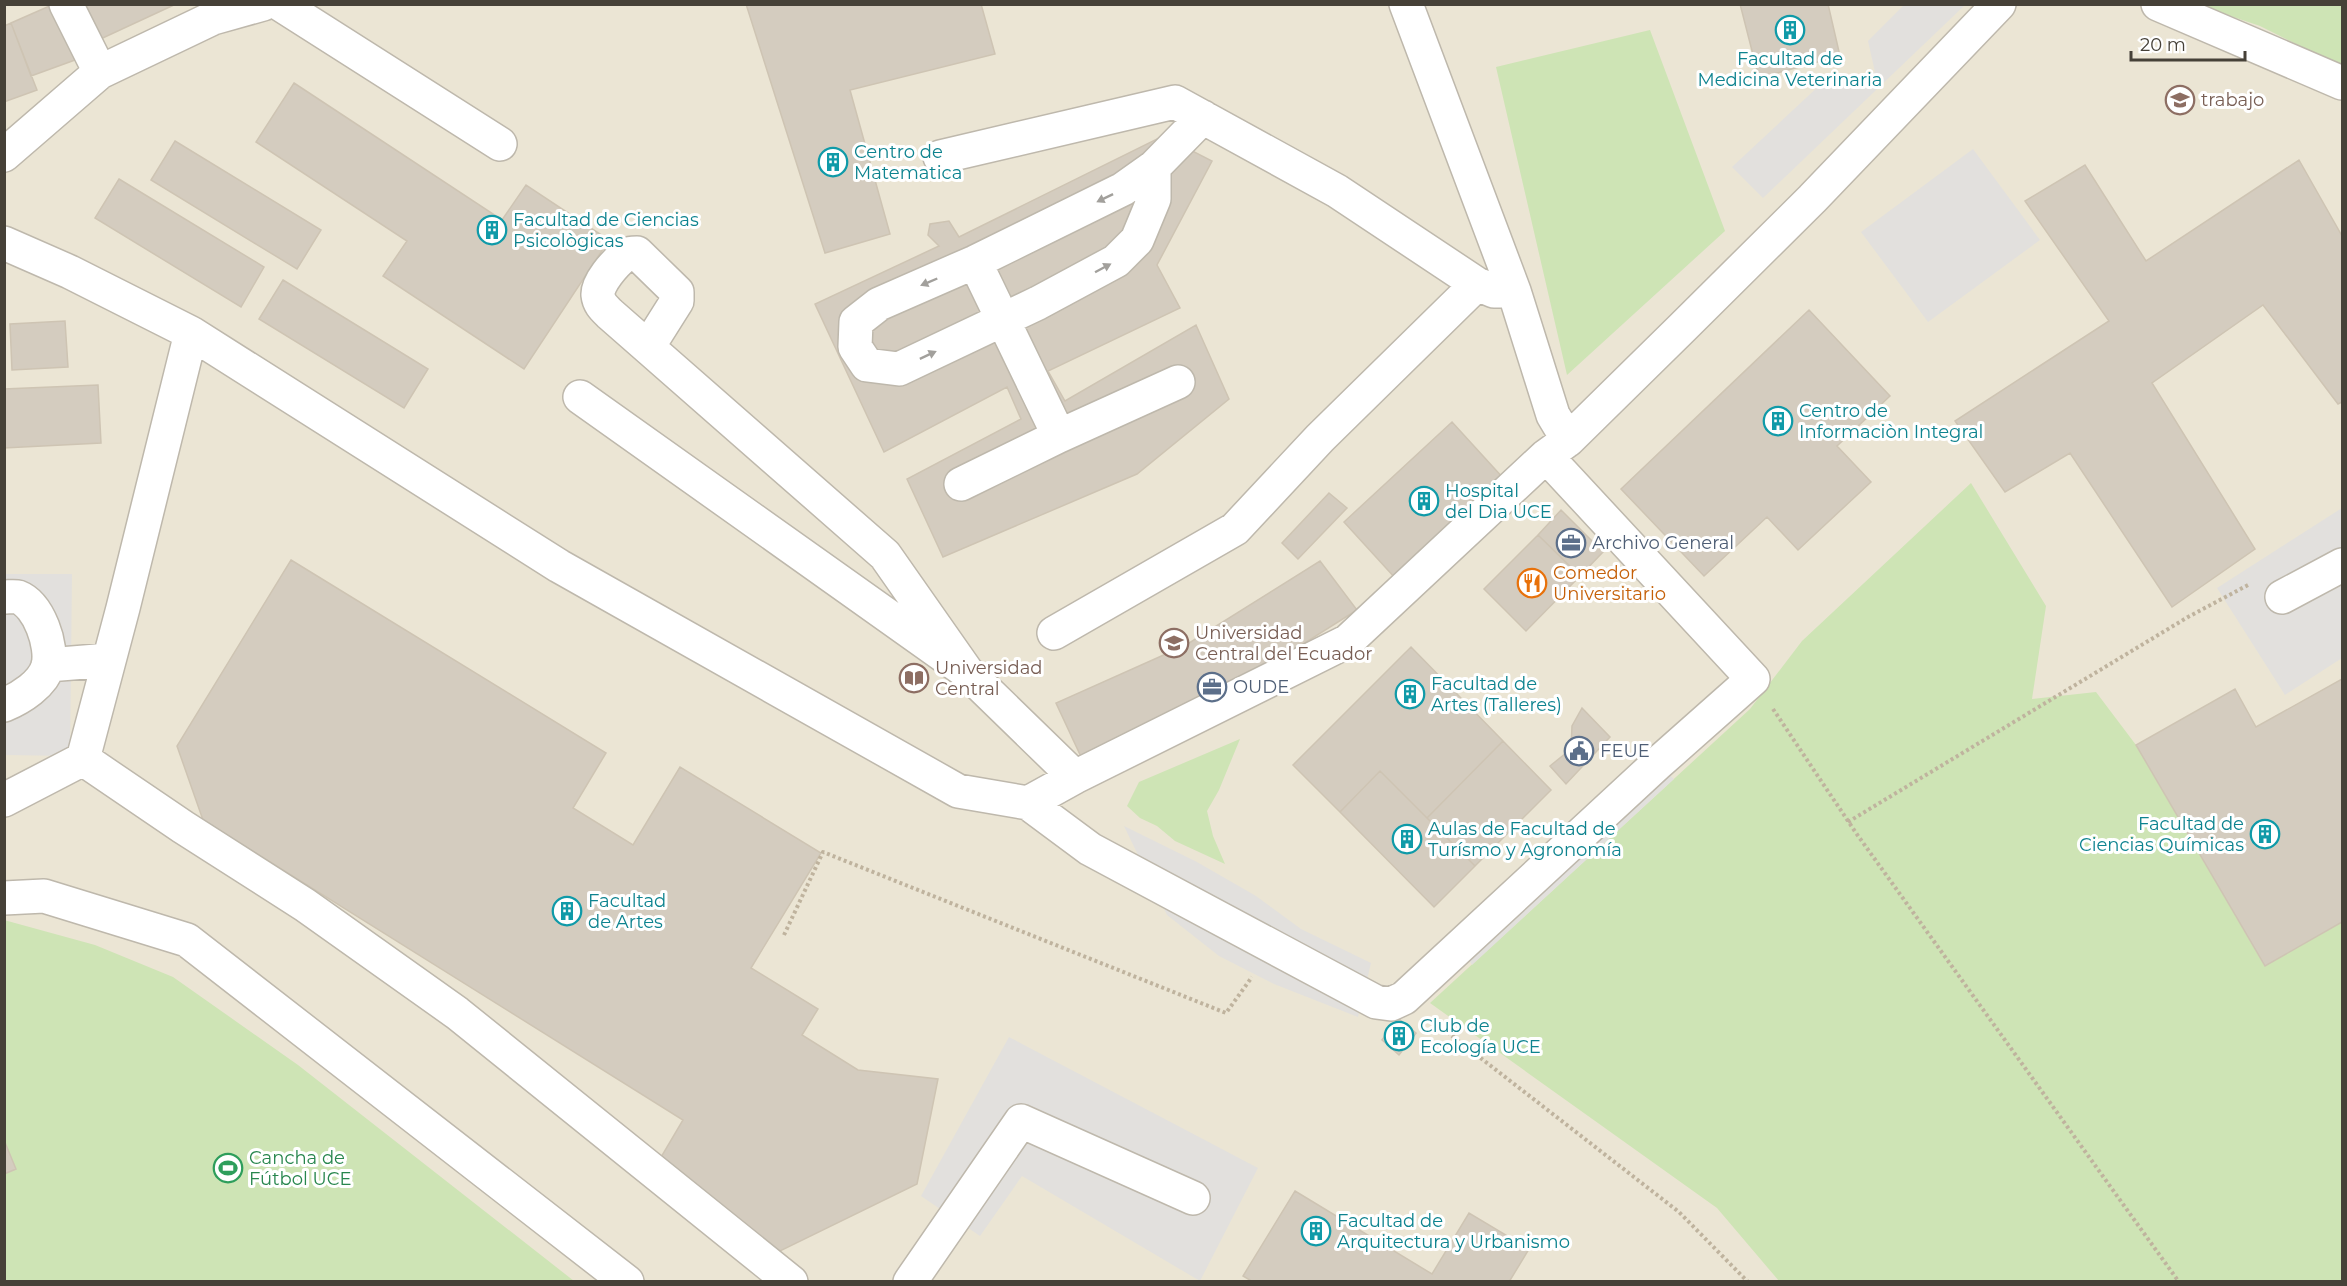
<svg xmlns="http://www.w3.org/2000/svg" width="2347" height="1286" font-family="Montserrat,sans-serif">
  <rect width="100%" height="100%" fill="#f3f0e9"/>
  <!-- education -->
  <path fill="#ebe5d4" d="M5 5H2342V1281H5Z"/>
  <!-- green -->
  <path fill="#cee4b5" d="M2198 5H2342V67L2260 26Z
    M1650 30 1725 231 1567 375 1496 67Z
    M1971 483 2046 606 2032 699 2096 692 2136 745 2264 965 2342 922V1281H1779L1717 1208 1430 1003 1750 709 1802 641Z
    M1240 739 1219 790 1207 811 1213 836 1225 864 1175 841 1157 826 1140 818 1127 806 1139 782Z
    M4 920 95 945 173 977 298 1065 574 1281H5Z"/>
  <!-- parking -->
  <path fill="#e2e0dd" d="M1904 5H1965L1763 198 1732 167 1822 83 1875 72 1868 41Z
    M1973 149 2040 240 1928 322 1861 232Z
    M2342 508V658L2285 695 2217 588Z
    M5 574H72L70 756 5 755Z
    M1657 764 1674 779 1472 965 1461 945Z
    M1124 826 1197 862 1256 896 1301 929 1371 963 1358 1017 1274 984 1219 956 1167 915Z
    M1009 1037 1258 1168 1200 1281 1022 1176 980 1236 921 1196Z"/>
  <!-- building -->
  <path fill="#d4ccbf" stroke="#cec4b3" stroke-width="1.5" d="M54 4 75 60 31 76 11 23Z
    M74 4H176L92 43Z
    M746 4H981L995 54 850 90 890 234 825 253Z
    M1740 4H1828L1840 56 1759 78Z
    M11 23 37 90 4 102V26Z
    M294 83 502 220 526 185 609 240 524 369 383 276 407 241 256 142Z
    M1163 136 1212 161 1157 265 1180 308 1048 371 1065 401 1196 325 1229 399 1137 474 943 557 907 479 1021 419 1007 387 884 452 815 304 939 246 928 235 930 224 949 221 959 237Z
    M175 141 321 230 297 269 151 180Z
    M2299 160 2342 236V402L2338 404 2263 305 2152 383 2255 549 2172 607 2070 453 2005 492 1955 421 2109 321 2025 201 2085 165 2146 261Z
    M119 179 264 267 241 307 95 218Z
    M283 280 428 369 404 408 259 319Z
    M1809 310 1890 396 1837 446 1871 482 1798 550 1767 517 1704 576 1621 489Z
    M65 321 68 367 12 370 10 324Z
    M98 385 101 443 4 448V389Z
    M1452 422 1504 479 1396 579 1344 522Z
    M1329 493 1347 508 1298 559 1282 543Z
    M1561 510 1603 552 1580 576 1538 535Z
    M1538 535 1580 576 1526 631 1484 589Z
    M291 560 606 753 573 808 633 845 680 767 821 853 751 968 818 1009 802 1035 858 1070 938 1079 917 1184 776 1253 654 1169 683 1120 203 820 177 746Z
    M1320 561 1357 610 1213 701 1083 761 1056 703 1186 645Z
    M1411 647 1503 741 1427 818 1380 771 1340 812 1293 765Z
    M2342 679V922L2265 966 2136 745 2235 689 2256 727Z
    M1582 708 1610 737 1566 784 1550 766 1571 749 1572 726Z
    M1503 741 1551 790 1475 866 1427 818Z
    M1380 771 1475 866 1434 907 1340 812Z
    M1398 1018 1416 1033 1399 1055 1382 1040Z
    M4 1140 16 1169 4 1174Z
    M1295 1191 1432 1274 1469 1213 1529 1249 1509 1282H1253L1243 1276Z"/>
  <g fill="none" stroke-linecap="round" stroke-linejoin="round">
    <!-- minor casing -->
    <g stroke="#beb8ac" stroke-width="36">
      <path id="minor" d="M66 4 100 72
        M280 4 500 144
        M1406 4 1514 291 1553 415 1568 440
        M2158 4 2342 83
        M4 155 100 72 213 18 263 4
        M940 157 1175 102 1337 191 1477 284 1494 291H1514
        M1154 167V199L1137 240 1116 261 1038 303 899 369 867 365 855 347 856 322 879 304 975 262 1123 189 1154 167 1203 117
        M4 243 70 272 191 333 559 566 958 791 1028 803 1075 777 1348 641 1546 456 1568 440 1682 328 1812 199 1999 4
        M975 262 1059 436 1178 382
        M648 347 677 301V292L637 253C632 253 628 253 624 256 615 263 597 283 598 295 599 304 604 308 610 314L885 555 967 672
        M580 397 967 672 1075 777
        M961 484 1059 436
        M4 597C8 597 15 596 18 597 39 605 53 646 48 666 43 684 21 698 4 705
        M2282 597 2342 565
        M1054 633 1235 529 1320 438 1477 284
        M48 665 109 660
        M83 759 183 827 305 905 457 1013 791 1282
        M4 800 83 759 123 608 191 333
        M1028 803 1090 849 1376 1002 1391 1004 1404 998 1657 764 1753 679 1546 456
        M4 898 44 896 187 940 627 1282
        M910 1282 1021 1121 1193 1198"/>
    </g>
    <!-- path -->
    <path stroke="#bfb39e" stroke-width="4" stroke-dasharray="3 3" stroke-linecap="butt" d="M1773 709 1856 833 2179 1282
      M1848 822 2188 617 2248 585
      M784 935 823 852 1226 1013 1252 977
      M1433 1021 1679 1212 1748 1282"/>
    <!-- minor -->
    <use href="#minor" stroke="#fff" stroke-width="33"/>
  </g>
  <!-- one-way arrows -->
  <defs><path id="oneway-solid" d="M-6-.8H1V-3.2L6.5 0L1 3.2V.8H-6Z" transform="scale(1.5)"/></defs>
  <g fill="#a2a09c">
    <use href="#oneway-solid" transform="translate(1105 198) rotate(154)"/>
    <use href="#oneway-solid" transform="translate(1103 268) rotate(-28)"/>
    <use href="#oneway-solid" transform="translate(929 282) rotate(157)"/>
    <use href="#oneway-solid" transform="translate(928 355) rotate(-25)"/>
  </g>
  <!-- icons -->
  <defs>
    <g id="building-ring" transform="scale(1.5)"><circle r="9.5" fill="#fff" stroke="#0f9aa8" stroke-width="1.5"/><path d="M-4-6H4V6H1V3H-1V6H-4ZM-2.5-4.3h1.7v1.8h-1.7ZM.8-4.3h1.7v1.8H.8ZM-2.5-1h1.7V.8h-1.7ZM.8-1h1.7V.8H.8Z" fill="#0f9aa8"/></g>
    <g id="school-ring" transform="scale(1.5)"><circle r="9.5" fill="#fff" stroke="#8d6e63" stroke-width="1.5"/><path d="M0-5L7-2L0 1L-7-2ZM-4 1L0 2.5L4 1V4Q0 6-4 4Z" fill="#8d6e63"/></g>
    <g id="office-ring" transform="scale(1.5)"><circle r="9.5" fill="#fff" stroke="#5c6f8a" stroke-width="1.5"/><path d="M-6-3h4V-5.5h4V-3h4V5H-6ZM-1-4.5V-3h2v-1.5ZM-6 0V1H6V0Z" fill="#5c6f8a"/></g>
    <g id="restaurant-ring" transform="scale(1.5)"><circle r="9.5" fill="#fff" stroke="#e8710a" stroke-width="1.5"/><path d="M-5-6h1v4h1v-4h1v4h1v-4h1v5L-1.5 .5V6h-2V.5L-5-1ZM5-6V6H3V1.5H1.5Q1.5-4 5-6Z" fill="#e8710a"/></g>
    <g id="university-ring" transform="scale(1.5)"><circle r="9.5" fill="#fff" stroke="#8d6e63" stroke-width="1.5"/><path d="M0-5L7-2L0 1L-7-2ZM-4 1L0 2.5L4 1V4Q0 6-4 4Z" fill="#8d6e63"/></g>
    <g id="library-ring" transform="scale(1.5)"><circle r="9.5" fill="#fff" stroke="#8d6e63" stroke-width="1.5"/><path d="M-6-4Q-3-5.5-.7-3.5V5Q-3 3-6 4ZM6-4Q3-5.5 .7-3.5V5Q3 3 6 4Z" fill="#8d6e63"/></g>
    <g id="civic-ring" transform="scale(1.5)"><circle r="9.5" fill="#fff" stroke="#5c6f8a" stroke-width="1.5"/><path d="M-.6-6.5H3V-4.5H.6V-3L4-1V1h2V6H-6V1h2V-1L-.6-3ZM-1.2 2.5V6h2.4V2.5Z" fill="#5c6f8a"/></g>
    <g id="stadium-ring" transform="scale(1.5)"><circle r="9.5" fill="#fff" stroke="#2e9e5b" stroke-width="1.5"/><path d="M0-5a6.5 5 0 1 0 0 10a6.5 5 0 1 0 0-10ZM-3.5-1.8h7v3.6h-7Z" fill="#2e9e5b"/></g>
  </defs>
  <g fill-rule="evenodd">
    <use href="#building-ring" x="1790" y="30"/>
    <use href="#school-ring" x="2180" y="100"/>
    <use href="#building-ring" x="833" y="162"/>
    <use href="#building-ring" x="492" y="230"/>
    <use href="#building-ring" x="1778" y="421"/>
    <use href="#building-ring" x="1424" y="501"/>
    <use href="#office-ring" x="1571" y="543"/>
    <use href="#restaurant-ring" x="1532" y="583"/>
    <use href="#university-ring" x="1174" y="643"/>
    <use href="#library-ring" x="914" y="678"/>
    <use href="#office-ring" x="1212" y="687"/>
    <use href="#building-ring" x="1410" y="694"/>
    <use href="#civic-ring" x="1579" y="751"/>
    <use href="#building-ring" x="2265" y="834"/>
    <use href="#building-ring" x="1407" y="839"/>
    <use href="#building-ring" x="567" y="911"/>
    <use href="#building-ring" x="1399" y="1036"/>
    <use href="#stadium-ring" x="228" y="1168"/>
    <use href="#building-ring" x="1316" y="1231"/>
  </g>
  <g text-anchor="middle" stroke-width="6" stroke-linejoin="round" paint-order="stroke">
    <!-- culture labels -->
    <g font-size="18" fill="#0d838f" stroke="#fff" text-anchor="start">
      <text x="1790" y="65" text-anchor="middle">Facultad de<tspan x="1790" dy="21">Medicina Veterinaria</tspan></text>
      <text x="854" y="158">Centro de<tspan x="854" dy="21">Matematica</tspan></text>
      <text x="513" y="226">Facultad de Ciencias<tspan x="513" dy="21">Psicològicas</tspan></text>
      <text x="1799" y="417">Centro de<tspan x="1799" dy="21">Informaciòn Integral</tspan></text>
      <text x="1445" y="497">Hospital<tspan x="1445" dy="21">del Dia UCE</tspan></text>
      <text x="1431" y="690">Facultad de<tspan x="1431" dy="21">Artes (Talleres)</tspan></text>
      <text x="2244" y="830" text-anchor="end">Facultad de<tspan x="2244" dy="21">Ciencias Químicas</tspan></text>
      <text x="1428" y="835">Aulas de Facultad de<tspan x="1428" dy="21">Turísmo y Agronomía</tspan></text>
      <text x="588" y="907">Facultad<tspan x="588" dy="21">de Artes</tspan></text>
      <text x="1420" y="1032">Club de<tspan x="1420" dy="21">Ecología UCE</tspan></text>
      <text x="1337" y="1227">Facultad de<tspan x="1337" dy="21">Arquitectura y Urbanismo</tspan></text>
    </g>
    <!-- education labels -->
    <g font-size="18" fill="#785e54" stroke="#fff" text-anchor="start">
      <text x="2201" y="106">trabajo</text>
      <text x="1195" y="639">Universidad<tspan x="1195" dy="21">Central del Ecuador</tspan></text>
      <text x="935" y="674">Universidad<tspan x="935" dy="21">Central</tspan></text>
    </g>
    <!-- service labels -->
    <g font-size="18" fill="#4e5e75" stroke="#fff" text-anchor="start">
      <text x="1592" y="549">Archivo General</text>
      <text x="1233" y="693">OUDE</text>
      <text x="1600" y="757">FEUE</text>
    </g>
    <!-- food labels -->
    <g font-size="18" fill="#c56008" stroke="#fff" text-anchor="start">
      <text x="1553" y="579">Comedor<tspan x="1553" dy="21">Universitario</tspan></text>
    </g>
    <!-- leisure labels -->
    <g font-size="18" fill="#27864d" stroke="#fff" text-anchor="start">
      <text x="249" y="1164">Cancha de<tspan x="249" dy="21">Fútbol UCE</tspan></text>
    </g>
  </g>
  <!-- border -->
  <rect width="2347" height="1286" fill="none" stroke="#464138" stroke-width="12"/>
  <!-- scale -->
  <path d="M2131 51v9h114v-9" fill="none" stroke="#464138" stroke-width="3"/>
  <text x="2140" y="51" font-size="18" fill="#464138" stroke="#ffffff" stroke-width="4.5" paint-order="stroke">20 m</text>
</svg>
